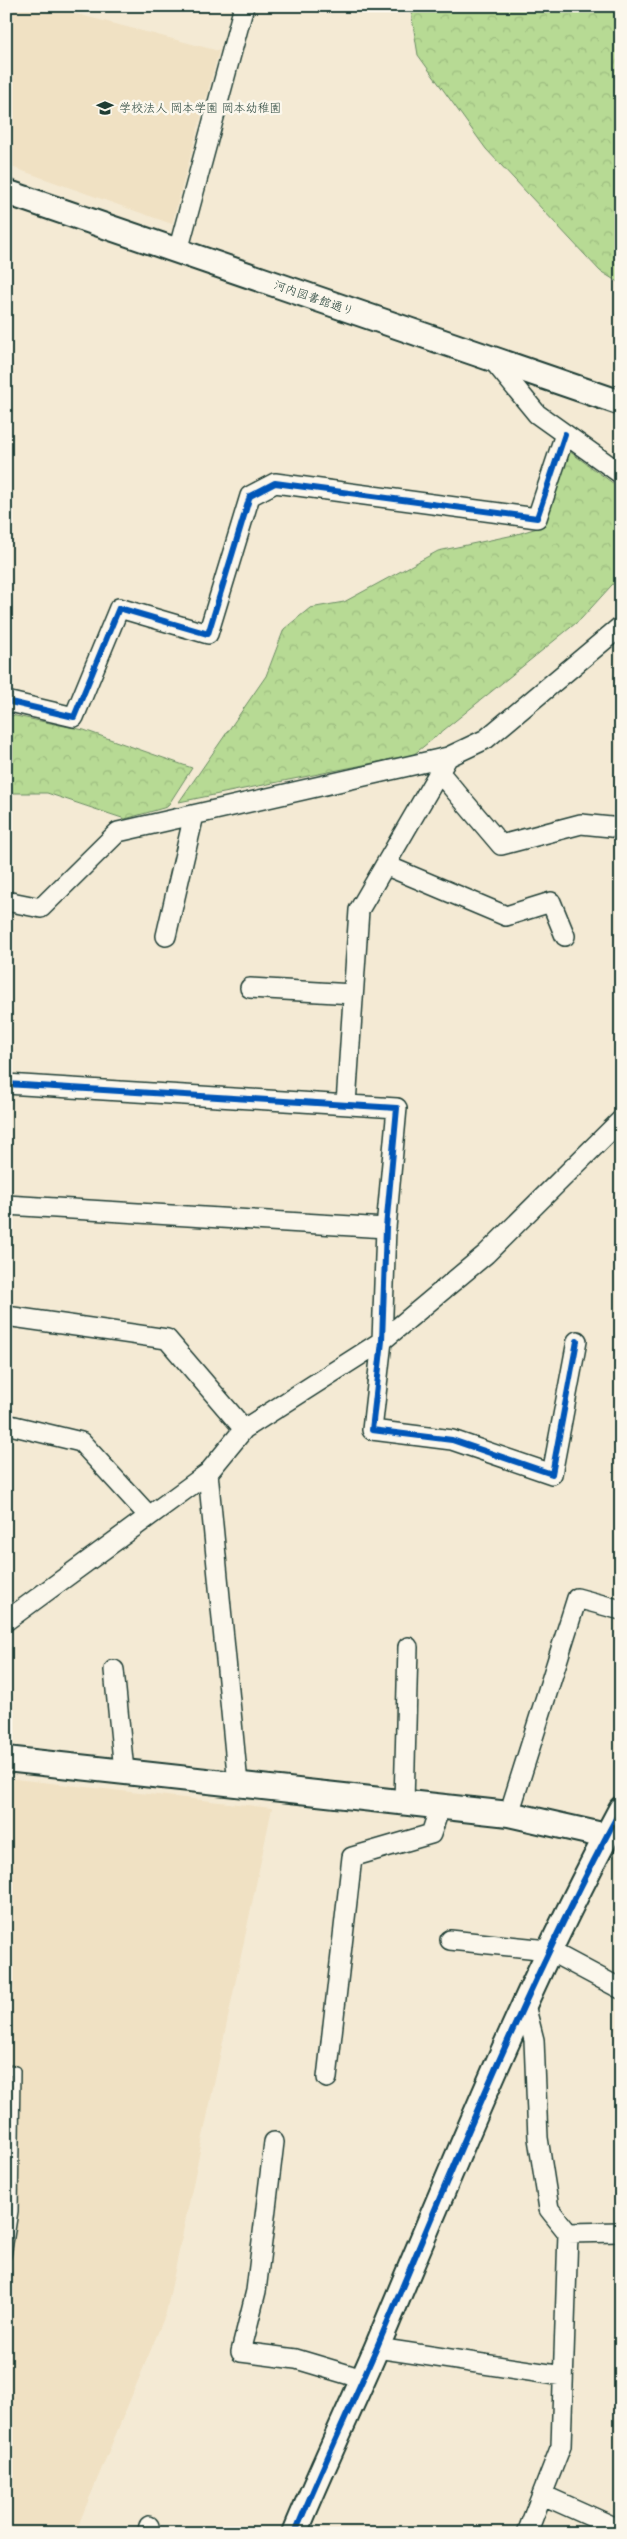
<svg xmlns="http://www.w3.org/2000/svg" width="627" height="2539" font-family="'Balsamiq Sans','Klee One',sans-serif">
  <defs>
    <pattern id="forest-crowns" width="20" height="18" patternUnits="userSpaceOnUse" patternTransform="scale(1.25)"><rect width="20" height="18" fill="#b7da94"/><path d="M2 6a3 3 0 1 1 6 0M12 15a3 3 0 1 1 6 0" fill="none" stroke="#9dbc80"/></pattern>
  </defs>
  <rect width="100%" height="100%" fill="#f4ead4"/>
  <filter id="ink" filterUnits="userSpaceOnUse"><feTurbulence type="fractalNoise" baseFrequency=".02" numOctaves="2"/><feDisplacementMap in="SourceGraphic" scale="10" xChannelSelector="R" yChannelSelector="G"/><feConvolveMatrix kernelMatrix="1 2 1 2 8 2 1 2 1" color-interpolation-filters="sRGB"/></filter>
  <g filter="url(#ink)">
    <!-- built -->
    <path fill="#f0e1c3" d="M6 6H46L219 51 172 224 6 165Z
      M6 1778 272 1808 166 2313 75 2533H6Z"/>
    <!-- forest -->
    <path fill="url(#forest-crowns)" stroke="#6b8c64" d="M410 6H621V284L600 271 486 149 418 55Z
      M569 451 621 489V575L581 619 413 755 179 802 266 676 284 629 310 608 344 602 438 551 514 535 544 526Z
      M6 714 84 730 192 768 167 807 125 819 47 793H6Z"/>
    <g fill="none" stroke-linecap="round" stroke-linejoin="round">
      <!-- service casing -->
      <g stroke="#1f3d34" stroke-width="12">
        <path id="service" d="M6 2070 15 2071 13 2211 6 2256"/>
      </g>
      <!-- minor casing -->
      <g stroke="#1f3d34" stroke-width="22">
        <path id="minor" d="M178 251 244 6
          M491 358 537 414 621 474
          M6 701 74 717 119 608 208 634 250 496 275 483 537 518 565 434
          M439 772 501 845 581 824 621 828
          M385 865 506 916 551 902 565 936
          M6 901 41 908 118 832 448 757
          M166 936 194 815
          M250 988 353 994
          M6 1084 397 1108 386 1228 382 1341 372 1430 452 1440 552 1474 577 1341
          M346 1104 359 910 448 757 486 739 621 626
          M6 1205 386 1228
          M6 1316 167 1339 244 1429
          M6 1424 81 1442 149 1516
          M208 1473 238 1784
          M6 1621 208 1473 244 1429 382 1341 486 1254 621 1120
          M114 1670 124 1771
          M404 1803 408 1647
          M509 1814 577 1598 621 1610
          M450 1940 548 1950 621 1989
          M524 2001 534 2040 538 2138 549 2209 568 2233
          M327 2078 352 1857 431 1834 440 1807
          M274 2142 256 2291 241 2352 296 2359 363 2379
          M377 2348 563 2376
          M543 2495 621 2530
          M147 2533 149 2526
          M527 2533 561 2446 568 2233 621 2232"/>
      </g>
      <!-- tertiary casing -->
      <g stroke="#1f3d34" stroke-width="28">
        <path id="tertiary" d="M6 192 621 403
          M6 1759 509 1814 606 1836
          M295 2533C321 2470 350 2409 377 2347 454 2165 527 1983 621 1809"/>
      </g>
      <!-- service -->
      <use href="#service" stroke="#fbf7ec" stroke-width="9"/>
      <!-- minor -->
      <use href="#minor" stroke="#fbf7ec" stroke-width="19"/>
      <!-- tertiary -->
      <use href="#tertiary" stroke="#fbf7ec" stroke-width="24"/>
      <!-- cycleway casing -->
      <g stroke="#fbf7ec" stroke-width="9">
        <path id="cycleway" d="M6 701 74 717 119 608 208 634 250 496 275 483 537 518 565 434
          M6 1084 397 1108 386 1228 382 1341 372 1430 452 1440 552 1474 577 1341
          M295 2533C321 2470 350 2409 377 2347 454 2165 527 1983 621 1809"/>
      </g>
      <!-- cycleway -->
      <use href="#cycleway" stroke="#0057b8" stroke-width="6"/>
    </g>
  </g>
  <!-- icons -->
  <defs>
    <g id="school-bare" transform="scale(1.35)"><path d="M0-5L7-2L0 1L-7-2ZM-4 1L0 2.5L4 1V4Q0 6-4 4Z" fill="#1f3d34" stroke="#fbf7ec" stroke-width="2.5" paint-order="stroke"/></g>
  </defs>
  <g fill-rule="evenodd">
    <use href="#school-bare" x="105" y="108"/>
  </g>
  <g text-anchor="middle" stroke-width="5" stroke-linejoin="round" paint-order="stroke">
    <!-- poi labels -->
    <g font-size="12" fill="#1f3d34" stroke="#fbf7ec" text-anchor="start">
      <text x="119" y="112">学校法人 岡本学園 岡本幼稚園</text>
    </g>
    <!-- street labels -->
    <g font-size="12" fill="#1f3d34" stroke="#fbf7ec">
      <text transform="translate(314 298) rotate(19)" y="4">河内図書館通り</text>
    </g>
  </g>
  <!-- margin -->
  <rect width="627" height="2539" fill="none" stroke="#fbf7ec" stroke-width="25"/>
  <rect x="12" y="12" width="602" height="2514" fill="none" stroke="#1f3d34" stroke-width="2" filter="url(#ink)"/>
</svg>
